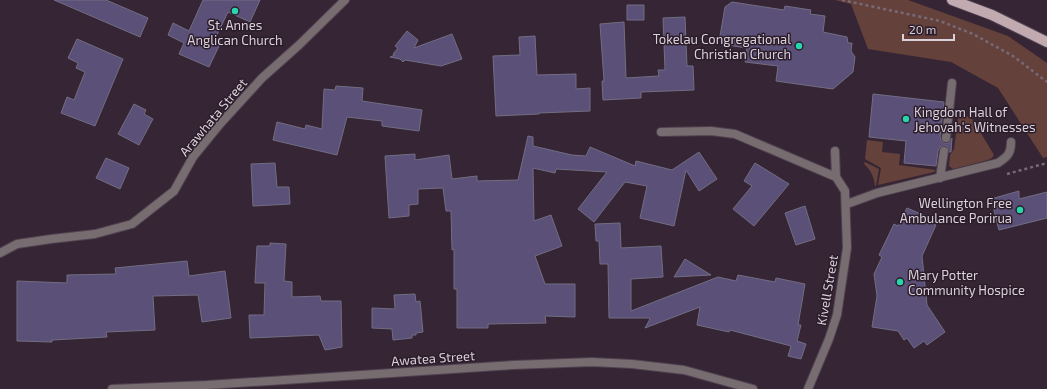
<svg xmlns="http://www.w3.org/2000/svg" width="1047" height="389" font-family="'Exo 2',sans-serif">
  <rect width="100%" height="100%" fill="#362635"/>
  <!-- green -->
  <path fill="#65413b" d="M835 0H908L1008 36 1047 63V157L1043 158 998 88 951 62 868 49 851 4Z
    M959 111 973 120 994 155 992 158 988 160 953 169 949 166 950 155 954 149Z
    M867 140 883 142 882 152 900 154 899 165 936 170 934 172 878 185 881 168 865 159Z
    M865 162 879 169 876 186H875C874 177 871 170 864 164Z"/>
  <!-- building -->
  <path fill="#5b5077" stroke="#726d83" d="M54 0H106L148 18 140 37Z
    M203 0H260L250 22 228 12 215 39 221 42 209 67 179 54 184 43 168 35 173 23 189 31Z
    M732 2 784 10 785 6 811 10 810 14 825 16 823 32 847 37 848 43H852L851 51 855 57 853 72 833 89 776 81 778 66 745 62 747 48 727 45 720 36 725 7Z
    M627 5H644V20H627Z
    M685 17 687 66H693L694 90 641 92V98L603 100 602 81H604L600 24 624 22 626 78 659 76 658 70H665L663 18Z
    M407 31 418 40 414 48 452 34 462 59 441 66 405 60 403 62 400 59 390 57 395 55 393 54 398 48 395 46Z
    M535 36 537 75 576 74V89L590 88V111L539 113V114L496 116 493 56 520 55 519 37Z
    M77 39 123 59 95 126 61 113 67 97 74 100 85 72 76 68 78 63 68 58Z
    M336 86 363 88 362 101 422 110 419 131 382 126V121L347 117 337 155 273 140 277 122 305 129 306 125 322 129 324 89 335 90Z
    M873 94 944 102 940 137 942 142 945 143H949L952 138 951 152H949L947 146H944L940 147 938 151 936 166 904 163 906 141 869 137Z
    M134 104 146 110 144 114 153 119 139 145 118 134Z
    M528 136 533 137V146L572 155 586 156 590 147 635 166 636 161 672 170 699 152 717 179 699 191 686 170 674 226 640 218 647 186 625 182 594 222 578 209 607 172 556 169 555 173 533 168 534 221 551 215 562 246 535 256 545 284H575V317L545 316 546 323 488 324V328H457V289H454V249L452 250 451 211H446L443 188 418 189V204L409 205V216L389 218 385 156 415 154V160L449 155 452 179 477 176V181L518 180Z
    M106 158 129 168 120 189 96 178Z
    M275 163 277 187H289L290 204 253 206 251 164Z
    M755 163 789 184 754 226 733 209 752 186 744 181Z
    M1019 191V199L1047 192V218L999 230 991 199Z
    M805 206 815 239 796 245 785 213Z
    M907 208 928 217 926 221 936 225 922 256 927 305 945 332 927 345 924 341 914 348 907 338 904 340 898 331 872 327 877 296 874 274 882 257 879 255 894 224 898 226Z
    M620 223 621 248 661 246 663 277 631 279V311L718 277 736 281 738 275 775 282 776 278 805 284 798 325H801L797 341 806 344 801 359 788 356 791 346 730 330 729 332 697 325 700 307 645 328 650 319 649 318H609L608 264H600L599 241H596L595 224Z
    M270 243 286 244 284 281 292 282V297L320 296 321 301H341L342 347 325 350 319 335 250 338 249 315H264L265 283H255L257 246H270Z
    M685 259 711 275 674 277Z
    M187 261 189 276 225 271 231 318 202 322 198 295 153 296 155 330 106 332 107 337 52 340V342L17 341V281L67 283V275L116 274 115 268Z
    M415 294 416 302 420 301 423 332 416 333V335H412V338L393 340 392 329 372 328V308L395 309 394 295Z"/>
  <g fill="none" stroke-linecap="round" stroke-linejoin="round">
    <!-- lane casing -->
    <g stroke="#504150" stroke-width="10">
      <path id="lane" d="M661 132 711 131 735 134 836 177
        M946 138 952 83
        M940 178 944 151
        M847 204 877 193 998 163C1007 157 1011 154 1011 142
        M808 389 829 339 837 315 847 248 845 191 836 177 835 151"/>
    </g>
    <!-- street casing -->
    <g stroke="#504150" stroke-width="10">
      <path id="street" d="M0 253 17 244 51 239 95 234 132 224 174 191 193 157 220 124 262 78 299 45 345 0
        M112 389 207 385 513 365 592 362 632 364 684 370 753 389"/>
    </g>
    <!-- primary casing -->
    <g stroke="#504150" stroke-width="12">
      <path id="primary" d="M952 0 992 15 1047 42"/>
    </g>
    <!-- path -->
    <path stroke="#776976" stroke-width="2.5" stroke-dasharray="3 3" stroke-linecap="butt" d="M842 0 940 21 973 34 1013 56 1047 82
      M1007 174 1047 163"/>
    <!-- lane -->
    <use href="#lane" stroke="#776c6f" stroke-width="8"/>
    <!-- street -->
    <use href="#street" stroke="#776c6f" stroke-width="8"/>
    <!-- primary -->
    <use href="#primary" stroke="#c2aab1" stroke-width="10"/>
  </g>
  <!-- markers -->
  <g fill="#29d5ad" stroke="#2c1d2b" stroke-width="1.5">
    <circle cx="235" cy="11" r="4"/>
    <circle cx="799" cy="46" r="4"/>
    <circle cx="906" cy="119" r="4"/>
    <circle cx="1020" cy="210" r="4"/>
    <circle cx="900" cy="282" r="4"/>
  </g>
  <g text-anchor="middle" stroke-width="3" stroke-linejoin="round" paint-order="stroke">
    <!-- poi labels -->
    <g font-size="13" fill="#dbd1db" stroke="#2c1d2b" text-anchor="end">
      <text x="235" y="30" text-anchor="middle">St. Annes<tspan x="235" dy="15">Anglican Church</tspan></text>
      <text x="791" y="44">Tokelau Congregational<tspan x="791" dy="15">Christian Church</tspan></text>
      <text x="914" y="117" text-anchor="start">Kingdom Hall of<tspan x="914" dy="15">Jehovah's Witnesses</tspan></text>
      <text x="1012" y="208">Wellington Free<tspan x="1012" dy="15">Ambulance Porirua</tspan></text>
      <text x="908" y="280" text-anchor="start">Mary Potter<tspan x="908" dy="15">Community Hospice</tspan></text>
    </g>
    <!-- street labels -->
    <g font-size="13" fill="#dbd1db" stroke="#2c1d2b">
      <text transform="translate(213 117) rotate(-50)" y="5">Arawhata Street</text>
      <text transform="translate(827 290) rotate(-80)" y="5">Kivell Street</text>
      <text transform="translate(433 358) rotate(-4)" y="5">Awatea Street</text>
    </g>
  </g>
  <!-- scale -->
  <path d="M903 34v6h51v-6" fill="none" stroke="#dbd1db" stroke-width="2"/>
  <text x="909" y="34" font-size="12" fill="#dbd1db" stroke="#2c1d2b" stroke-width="3" paint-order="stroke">20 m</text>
</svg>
